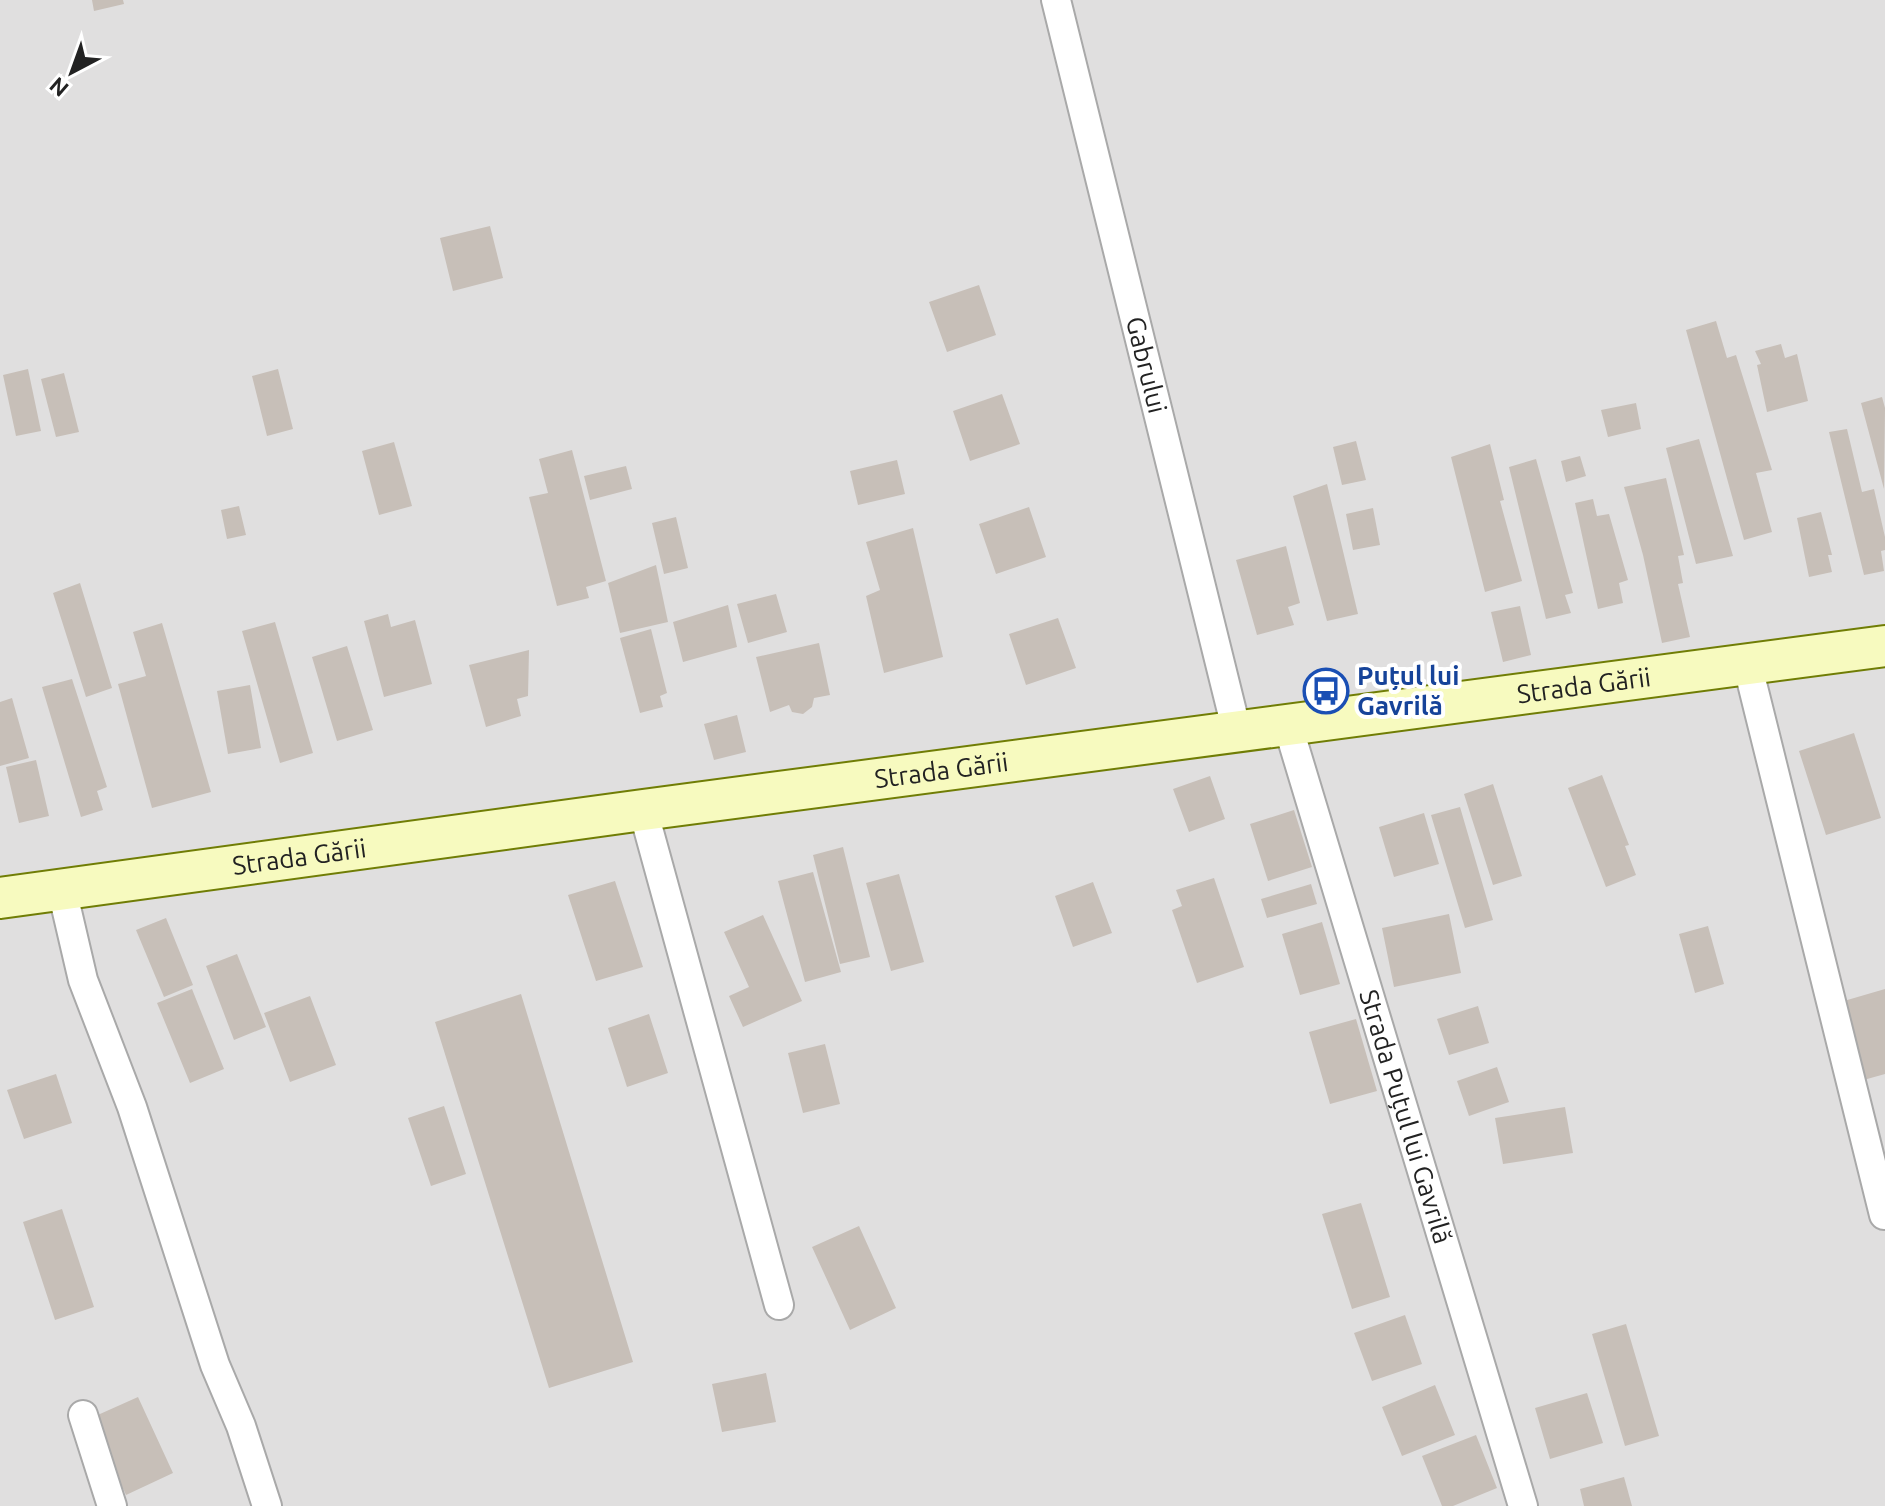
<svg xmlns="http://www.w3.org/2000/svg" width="1885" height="1506" font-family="Ubuntu,sans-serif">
  <rect width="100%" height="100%" fill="#f2efe9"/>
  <!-- residential -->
  <path fill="#e0dfdf" d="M0 0H1885V1506H0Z"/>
  <!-- building -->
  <path fill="#c7bfb8" d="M92 0H123L124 4 94 11Z
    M490 226 503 278 453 291 440 238Z
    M979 285 996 335 947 352 929 302Z
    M1716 321 1727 358 1736 355 1772 470 1756 473 1772 532 1744 540 1686 330Z
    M1781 344 1785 358 1797 354 1808 401 1767 412 1757 365 1761 364 1755 351Z
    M28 369 41 431 16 436 3 375Z
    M278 369 293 429 267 436 252 376Z
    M64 373 79 432 56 437 41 379Z
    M1002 394 1020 444 970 461 953 411Z
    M1882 397 1885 408 1884 489 1861 403Z
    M1636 403 1641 429 1608 437 1601 410Z
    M1847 429 1862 492 1874 489 1885 537V550L1881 551 1884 571 1864 575 1829 432Z
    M1699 439 1733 556 1696 564 1666 448Z
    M1356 441 1366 480 1342 485 1333 447Z
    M394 442 412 506 379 515 362 451Z
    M1490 444 1504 500 1500 501 1522 581 1485 592 1451 457Z
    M572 450 606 581 586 587 589 598 557 606 529 497 548 493 539 459Z
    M1580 456 1586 476 1566 482 1561 461Z
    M1536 459 1573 593 1565 595 1571 613 1546 619 1509 467Z
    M897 460 905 494 858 505 850 471Z
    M626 466 632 489 590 500 584 476Z
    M1666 478 1684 555 1678 556 1683 583 1678 584 1690 637 1662 643 1643 555 1624 487Z
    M1327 484 1358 614 1327 621 1293 496Z
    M1593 499 1597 516 1609 514 1628 580 1619 583 1623 603 1598 609 1575 503Z
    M239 506 246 535 227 539 221 510Z
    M1029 507 1046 557 996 574 979 524Z
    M1373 508 1380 545 1353 550 1346 514Z
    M1821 512 1832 555H1828L1832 572 1809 577 1797 518Z
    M676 517 688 568 664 574 652 523Z
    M913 528 943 657 884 673 866 596 880 590 866 542Z
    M1286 546 1300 603 1288 607 1294 625 1257 635 1236 560Z
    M656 565 668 622 620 633 608 583Z
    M80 583 112 688 86 697 53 593Z
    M776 594 787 632 748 643 737 604Z
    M728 605 737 647 683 662 673 622Z
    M1520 606 1531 655 1503 662 1491 612Z
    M388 614 391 627 415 620 432 684 384 697 364 621Z
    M1058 618 1076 668 1026 685 1009 634Z
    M275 622 313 753 280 763 242 631Z
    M162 623 211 792 152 808 118 684 146 676 133 632Z
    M651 629 667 693 660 696 663 707 640 713 620 638Z
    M819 643 830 695 814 698 812 707 803 714 792 712 789 705 770 712 756 657Z
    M347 646 373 730 337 741 312 657Z
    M529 650 528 696 517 699 521 716 486 727 469 665Z
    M72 679 107 787 97 791 103 810 81 817 42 687Z
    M250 685 261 748 228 754 217 691Z
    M12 698 29 758 0 766V702Z
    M737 715 746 752 714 760 704 724Z
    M1854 733 1881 818 1826 835 1799 751Z
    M36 760 49 816 19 823 6 767Z
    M1602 775 1629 845 1625 846 1636 875 1606 887 1568 788Z
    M1210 776 1225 819 1189 832 1173 789Z
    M1493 784 1522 876 1493 885 1464 794Z
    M1460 807 1493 920 1465 928 1431 815Z
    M1294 810 1312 867 1268 881 1250 824Z
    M1424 813 1439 864 1394 877 1379 827Z
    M843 847 870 957 840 964 813 855Z
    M813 872 841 972 805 982 778 881Z
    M899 874 924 962 891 971 866 883Z
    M1214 878 1244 967 1197 983 1172 910 1182 906 1176 890Z
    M615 881 643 967 596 981 568 895Z
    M1093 882 1112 933 1073 947 1055 896Z
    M1311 884 1317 904 1267 918 1261 899Z
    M1449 914 1461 973 1394 987 1382 928Z
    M763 915 802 1001 743 1027 729 996 749 987 724 932Z
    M166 918 193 985 164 997 136 930Z
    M1322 922 1340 984 1300 995 1282 934Z
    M1708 926 1724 984 1695 993 1679 934Z
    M237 954 266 1027 234 1040 206 966Z
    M192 989 224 1069 190 1083 157 1003Z
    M1885 989V1074L1860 1081 1837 1003Z
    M521 994 633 1362 549 1388 435 1022Z
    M310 996 336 1065 290 1082 264 1013Z
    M1478 1006 1489 1043 1449 1055 1437 1019Z
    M649 1014 668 1073 627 1087 608 1028Z
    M1356 1019 1377 1091 1330 1104 1309 1032Z
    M825 1044 840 1104 803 1113 788 1053Z
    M1497 1067 1509 1102 1469 1116 1457 1081Z
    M56 1074 72 1123 24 1139 7 1090Z
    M444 1106 466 1174 431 1186 408 1118Z
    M1565 1107 1573 1153 1503 1164 1495 1118Z
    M1361 1203 1390 1297 1352 1309 1322 1214Z
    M62 1209 94 1307 55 1320 23 1222Z
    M859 1226 896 1308 850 1330 812 1247Z
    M1405 1315 1422 1364 1372 1381 1354 1333Z
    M1626 1324 1659 1436 1625 1446 1592 1334Z
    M766 1373 776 1422 722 1432 712 1384Z
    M1435 1385 1455 1435 1402 1456 1382 1407Z
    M1587 1393 1603 1443 1550 1459 1535 1408Z
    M138 1397 173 1473 126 1495 91 1418Z
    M1476 1435 1497 1488 1453 1506H1442L1422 1456Z
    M1624 1477 1632 1506H1584L1580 1489Z"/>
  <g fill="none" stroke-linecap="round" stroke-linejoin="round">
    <!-- minor casing -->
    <g stroke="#a9a9a9" stroke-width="32">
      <g id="minor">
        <path id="s1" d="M1056 0 1237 732"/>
        <path d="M1747 663 1884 1215"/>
        <path id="s2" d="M1288 726 1523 1506"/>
        <path d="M643 810 779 1305"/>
        <path d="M62 890 83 980 132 1107 215 1365 241 1426 267 1506"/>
        <path d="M83 1415 112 1506"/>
      </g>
    </g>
    <!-- secondary casing -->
    <g stroke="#707d05" stroke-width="44">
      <g id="secondary">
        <path id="s3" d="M0 898 643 810 1885 646"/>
      </g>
    </g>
    <!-- minor -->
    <use href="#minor" stroke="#fff" stroke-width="28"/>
    <!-- secondary -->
    <use href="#secondary" stroke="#f7fabf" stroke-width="40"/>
  </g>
  <!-- icons -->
  <defs>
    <g id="bus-ring" transform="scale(2.3)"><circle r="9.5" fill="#fff" stroke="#1a4fb4" stroke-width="1.5"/><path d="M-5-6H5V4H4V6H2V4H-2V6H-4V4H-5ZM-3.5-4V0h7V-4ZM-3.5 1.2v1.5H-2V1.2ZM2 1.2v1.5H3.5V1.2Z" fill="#1a4fb4"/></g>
  </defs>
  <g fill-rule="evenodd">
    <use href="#bus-ring" x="1326" y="691"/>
  </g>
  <g text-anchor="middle" stroke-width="8" stroke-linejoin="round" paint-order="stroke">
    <!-- street labels -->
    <g font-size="26" fill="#222" stroke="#fff">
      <text dy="9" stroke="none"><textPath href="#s1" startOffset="376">Gabrului</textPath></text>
      <text dy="9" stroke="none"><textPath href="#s3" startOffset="1598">Strada Gării</textPath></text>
      <text dy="9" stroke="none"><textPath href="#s3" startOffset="950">Strada Gării</textPath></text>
      <text dy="9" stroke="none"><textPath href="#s3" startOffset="302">Strada Gării</textPath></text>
      <text dy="9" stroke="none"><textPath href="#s2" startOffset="408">Strada Puțul lui Gavrilă</textPath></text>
    </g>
    <!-- transit labels -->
    <g font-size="26" font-weight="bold" fill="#164399" stroke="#fff" text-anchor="start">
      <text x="1357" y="685">Puțul lui<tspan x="1357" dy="30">Gavrilă</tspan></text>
    </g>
  </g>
  <!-- north arrow -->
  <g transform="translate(72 72) rotate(221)" stroke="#ffffff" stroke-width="6" paint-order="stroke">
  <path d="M0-6L14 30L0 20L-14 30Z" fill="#222222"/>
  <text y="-12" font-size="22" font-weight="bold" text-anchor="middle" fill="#222222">N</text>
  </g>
</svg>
